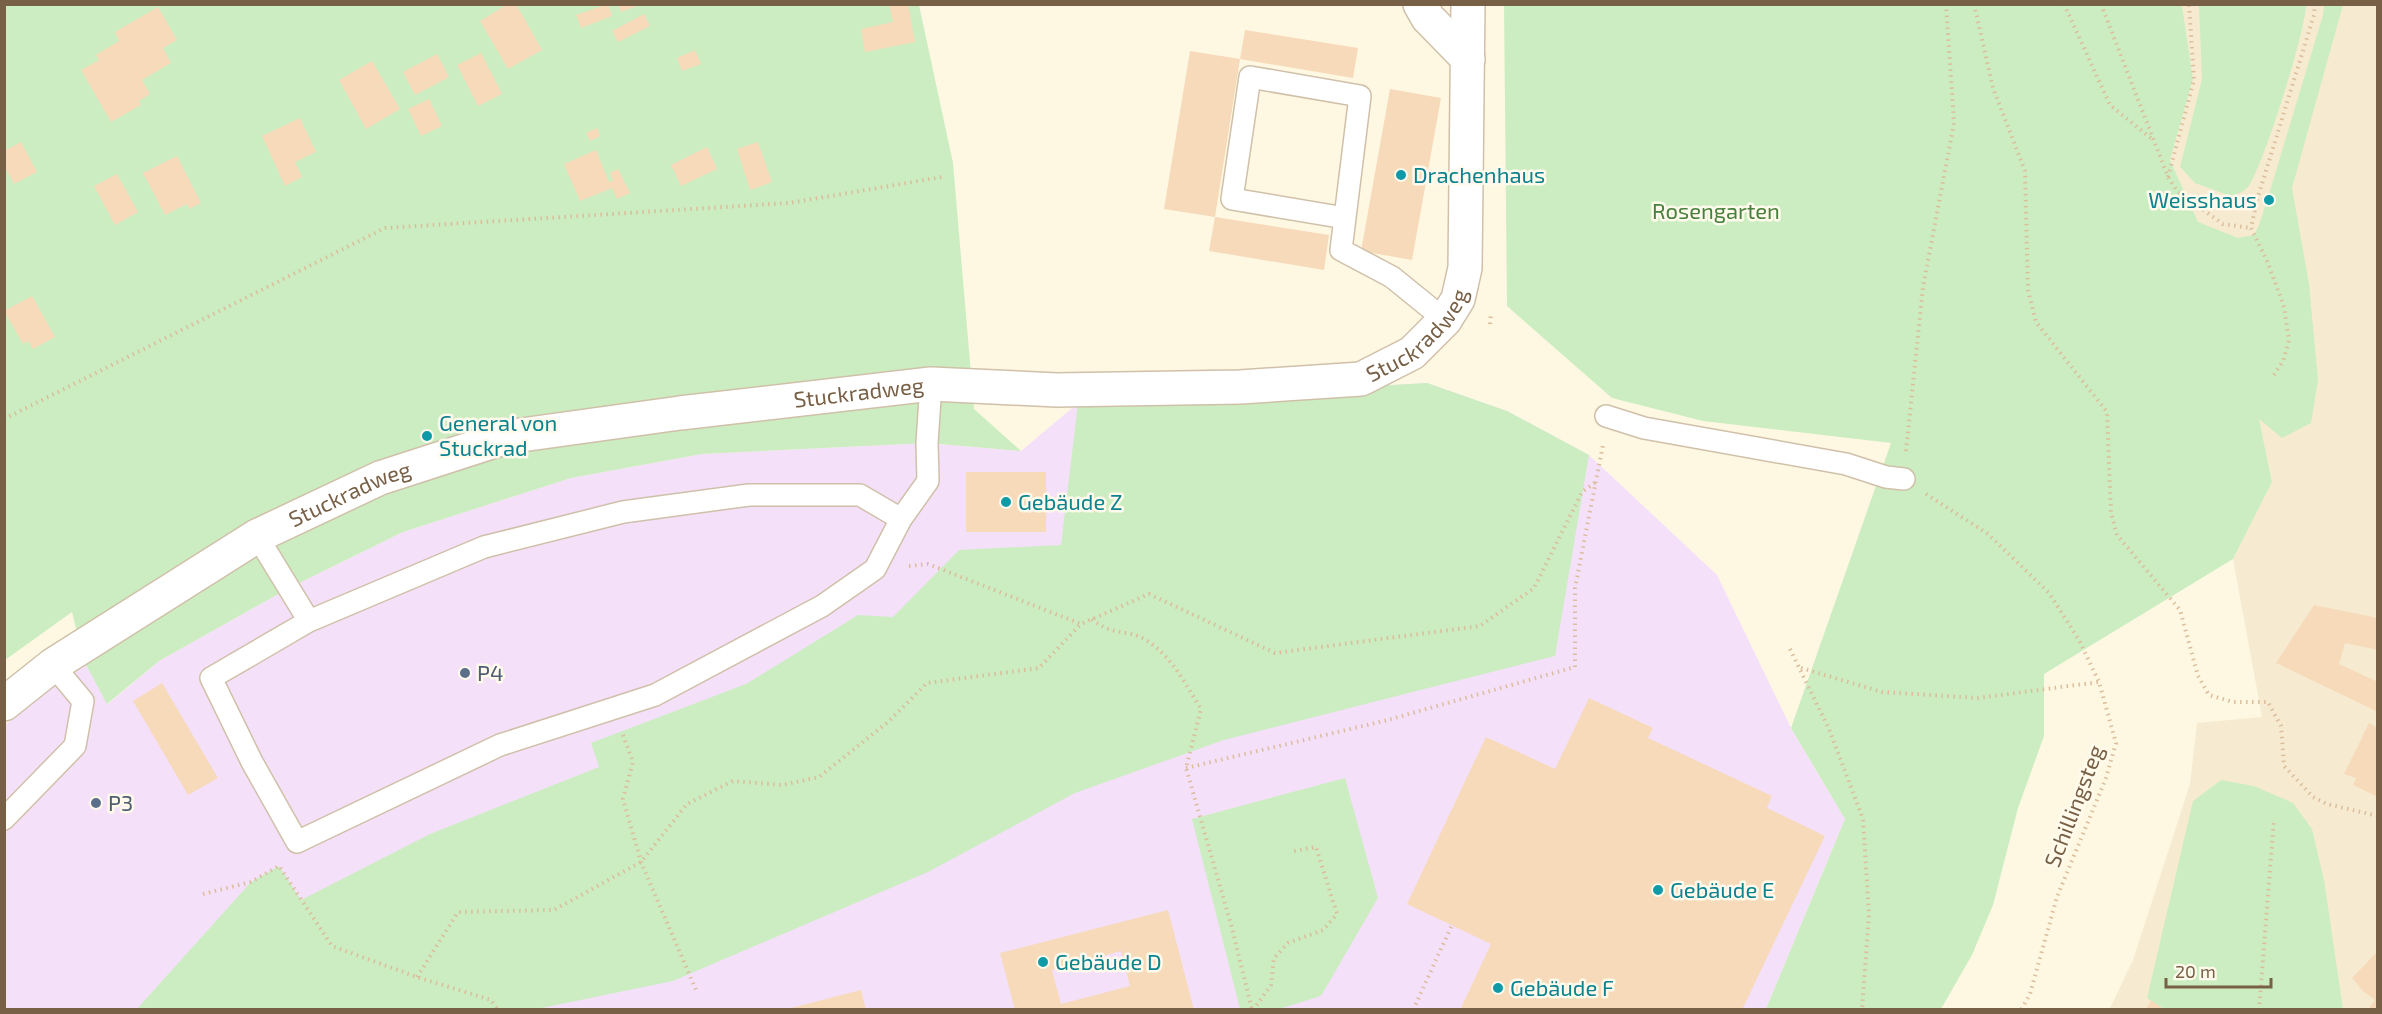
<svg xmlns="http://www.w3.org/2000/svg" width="2382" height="1014" font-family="'Exo 2',sans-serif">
  <rect width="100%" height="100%" fill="#fef8e3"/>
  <!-- residential -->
  <path fill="#f6ebd1" d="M2182 5H2377V1009L2109 1010 2133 960 2190 784 2197 723 2262 717 2233 559 2272 482 2236 309 2170 160 2193 79Z"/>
  <!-- education -->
  <path fill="#f5e0fa" d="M1427 383 1507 411 1589 455 1717 575 1791 728 1845 819 1766 1009 5 1010V725L84 661 108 704 159 661 289 588 403 532 571 478 702 454 927 443 1021 451 1078 403Z"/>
  <!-- green -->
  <path fill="#ccedc1" d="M5 5H919L953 163 974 409 1021 451 927 443 702 454 571 478 403 532 289 588 159 661 107 704 84 661 72 612 5 660Z
    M1504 5H2182L2193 79 2170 160 2198 222 2238 238 2254 235C2261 224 2264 207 2269 194L2323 15 2324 5H2343L2292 188 2309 284 2318 380 2311 423 2282 438 2259 419 2272 482 2233 559 2044 674V736L2018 808 1993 905 1972 955 1941 1009H1766L1845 819 1791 728 1891 443 1703 421 1612 398 1507 306Z
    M2199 5H2306C2306 30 2263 167 2248 187 2245 191 2237 194 2233 197L2195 183 2180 167 2202 79Z
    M1427 383 1507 411 1589 455 1555 656 1224 740 1075 793 928 872 673 981 537 1009 136 1010 251 882 279 866 301 900 430 834 599 767 591 743 746 684 858 615 893 617 959 550 1061 545 1078 403Z
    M1345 778 1378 898 1321 996 1279 1009H1240L1192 819Z
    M2221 780 2254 786 2293 803 2312 829 2324 880 2343 1009H2164L2147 998 2193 801Z"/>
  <!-- building -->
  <path fill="#f6dab9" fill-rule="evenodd" d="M508 4H516L542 50 508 69 480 21Z
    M608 4 612 16 581 28 576 15Z
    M618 4H640V5L621 12Z
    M889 4H908L915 42 865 52 861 29 893 22Z
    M158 7 177 40 163 48 171 63 142 80 150 94 139 101 141 105 111 122 81 70 99 60 96 55 119 41 115 32Z
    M644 14 650 26 618 42 612 31Z
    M1245 30 1358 48 1353 78 1240 59Z
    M695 50 701 64 682 71 677 58Z
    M1190 51 1240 59 1215 217 1164 209Z
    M481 53 502 94 478 106 457 65Z
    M437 54 449 77 415 95 403 72Z
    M372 61 400 109 366 129 339 80Z
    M1390 89 1441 98 1412 260 1361 251Z
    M429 99 442 126 421 136 408 109Z
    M300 118 316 152 295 162 302 177 285 186 262 136Z
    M597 128 600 136 590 141 586 133Z
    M21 142 37 172 14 184 4 165V151Z
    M758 142 772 182 750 190 737 149Z
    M707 147 717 169 681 186 671 165Z
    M596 150 609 182 613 181 610 173 618 169 630 193 617 199 612 188 580 201 564 164Z
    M177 156 201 203 189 209 187 204 165 215 143 173Z
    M117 174 138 212 115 225 94 186Z
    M1215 217 1329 235 1324 270 1209 251Z
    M32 296 55 337 33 349 28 341 23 344 4 311Z
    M966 472H1046V532H966Z
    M2314 605 2378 618V650L2345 643 2339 664 2378 682V712L2276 663Z
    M162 683 218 778 188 795 133 701Z
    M1589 698 1653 728 1648 738 1772 796 1767 808 1825 836 1742 1010H1460L1491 944 1407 904 1486 737 1555 769Z
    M2369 723 2378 728V797L2353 785 2356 778 2344 774Z
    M1168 910 1194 1010H1015L1000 953ZM1121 951 1130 986 1061 1004 1052 970Z
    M2378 951V1010H2367L2375 1000 2363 991 2352 978Z
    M861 990 866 1010H787V1009Z
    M2151 1000 2164 1010H2146Z"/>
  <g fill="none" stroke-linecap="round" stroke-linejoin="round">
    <!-- lane casing -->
    <g stroke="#d0c0a9" stroke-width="24">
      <path id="lane" d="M1345 218 1232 199 1250 77 1360 96 1341 250 1392 277 1445 320
        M1606 416 1644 428 1846 464 1886 477 1904 479
        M901 519 875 569 822 606 655 695 500 745 297 842 252 762 211 678 309 621 484 547 623 512 749 495H860L901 519 928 481 927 443 931 384
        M257 536 309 621
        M4 819 75 746 83 701 53 665"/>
    </g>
    <!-- street casing -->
    <g stroke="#d0c0a9" stroke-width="36">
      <g id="street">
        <path d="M1420 4 1428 18 1468 59"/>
        <path id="s1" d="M4 704 53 665 257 536 380 478 507 437 680 413 931 384 1057 390 1240 387 1361 379 1412 353 1445 320 1458 299 1465 268 1468 4"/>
      </g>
    </g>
    <!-- path -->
    <path stroke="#dbbd9c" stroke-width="4" stroke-dasharray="1.5 4.5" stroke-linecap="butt" d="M1974 4 1993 88 2025 171 2028 290 2036 322 2107 412 2111 513 2117 535 2180 610 2198 676 2209 695 2233 702H2268L2281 726 2284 766 2313 797 2327 804 2378 816
      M2064 4 2110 105 2152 139
      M2101 4 2168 177 2177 191 2223 224 2251 228
      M2168 177 2194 80 2189 4
      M1490 324 1491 313
      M2274 375 2283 361 2289 341 2284 307 2268 263 2251 228 2257 200 2314 15 2315 4
      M4 419 385 228 789 203 942 177
      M1906 451 1923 287 1954 123 1946 4
      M1926 494 1988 534 2049 593 2079 640 2099 682 2116 743 2106 778 2057 897 2030 994 2021 1010
      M909 566 928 564 1081 624
      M1092 619C1111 636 1127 629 1144 639 1171 654 1185 684 1201 709L1186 768 1232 928 1252 1010
      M1790 649 1829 729 1863 819 1869 914 1862 1010
      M1801 668 1882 692 1978 698 2099 682
      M623 735 633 762 623 799 641 862 696 990
      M1186 768 1384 721 1575 667V588L1603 445
      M203 894 251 882 279 866 332 946 417 977 491 1000 498 1010
      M417 977 458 912 554 910 641 862 687 804 733 781 782 785 819 777 888 722 927 683 1039 668 1081 624 1149 594 1275 653 1480 626 1534 588 1582 492 1596 482
      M1253 1010 1271 985 1274 958 1288 943 1323 930 1337 914 1316 847 1294 851
      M1413 1010 1452 925
      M2259 1010 2274 819"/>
    <!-- lane -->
    <use href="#lane" stroke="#fff" stroke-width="21"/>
    <!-- street -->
    <use href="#street" stroke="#fff" stroke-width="33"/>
  </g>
  <!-- markers -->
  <g fill="#0f9aa8" stroke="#fffaeb" stroke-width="2">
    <circle cx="1401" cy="175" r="6"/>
    <circle cx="2269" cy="200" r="6"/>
    <circle cx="427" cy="436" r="6"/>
    <circle cx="1006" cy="502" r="6"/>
    <circle cx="1658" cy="890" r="6"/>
    <circle cx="1043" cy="962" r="6"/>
    <circle cx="1498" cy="988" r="6"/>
  </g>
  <g fill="#5c6f8a" stroke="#fffaeb" stroke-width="2">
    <circle cx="465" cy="673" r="6"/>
    <circle cx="96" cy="803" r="6"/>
  </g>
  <g text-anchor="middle" stroke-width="5" stroke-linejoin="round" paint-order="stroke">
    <!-- culture labels -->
    <g font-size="22" fill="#0d838f" stroke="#fffaeb" text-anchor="start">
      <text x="1413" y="183">Drachenhaus</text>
      <text x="2257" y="208" text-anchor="end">Weisshaus</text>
      <text x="439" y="431">General von<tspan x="439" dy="25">Stuckrad</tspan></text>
      <text x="1018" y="510">Gebäude Z</text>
      <text x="1670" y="898">Gebäude E</text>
      <text x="1055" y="970">Gebäude D</text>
      <text x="1510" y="996">Gebäude F</text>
    </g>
    <!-- park labels -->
    <g font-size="22" fill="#48803e" stroke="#fffaeb">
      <text x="1716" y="219">Rosengarten</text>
    </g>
    <!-- street labels -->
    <g font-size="22" fill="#786047" stroke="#fffaeb">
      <text dy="8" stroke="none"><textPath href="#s1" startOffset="1504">Stuckradweg</textPath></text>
      <text dy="8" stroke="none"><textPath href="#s1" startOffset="928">Stuckradweg</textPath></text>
      <text dy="8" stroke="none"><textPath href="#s1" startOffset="406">Stuckradweg</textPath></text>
      <text transform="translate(2074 806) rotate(-69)" y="8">Schillingsteg</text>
    </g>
    <!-- service labels -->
    <g font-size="22" fill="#4e5e75" stroke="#fffaeb" text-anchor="start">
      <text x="477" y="681">P4</text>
      <text x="108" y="811">P3</text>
    </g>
  </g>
  <!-- border -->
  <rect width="2382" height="1014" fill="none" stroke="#786047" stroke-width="12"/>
  <!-- scale -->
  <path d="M2166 978v9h105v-9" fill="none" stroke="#786047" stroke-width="3"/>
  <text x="2175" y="978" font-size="18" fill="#786047" stroke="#fffaeb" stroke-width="4.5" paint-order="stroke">20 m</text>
</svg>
